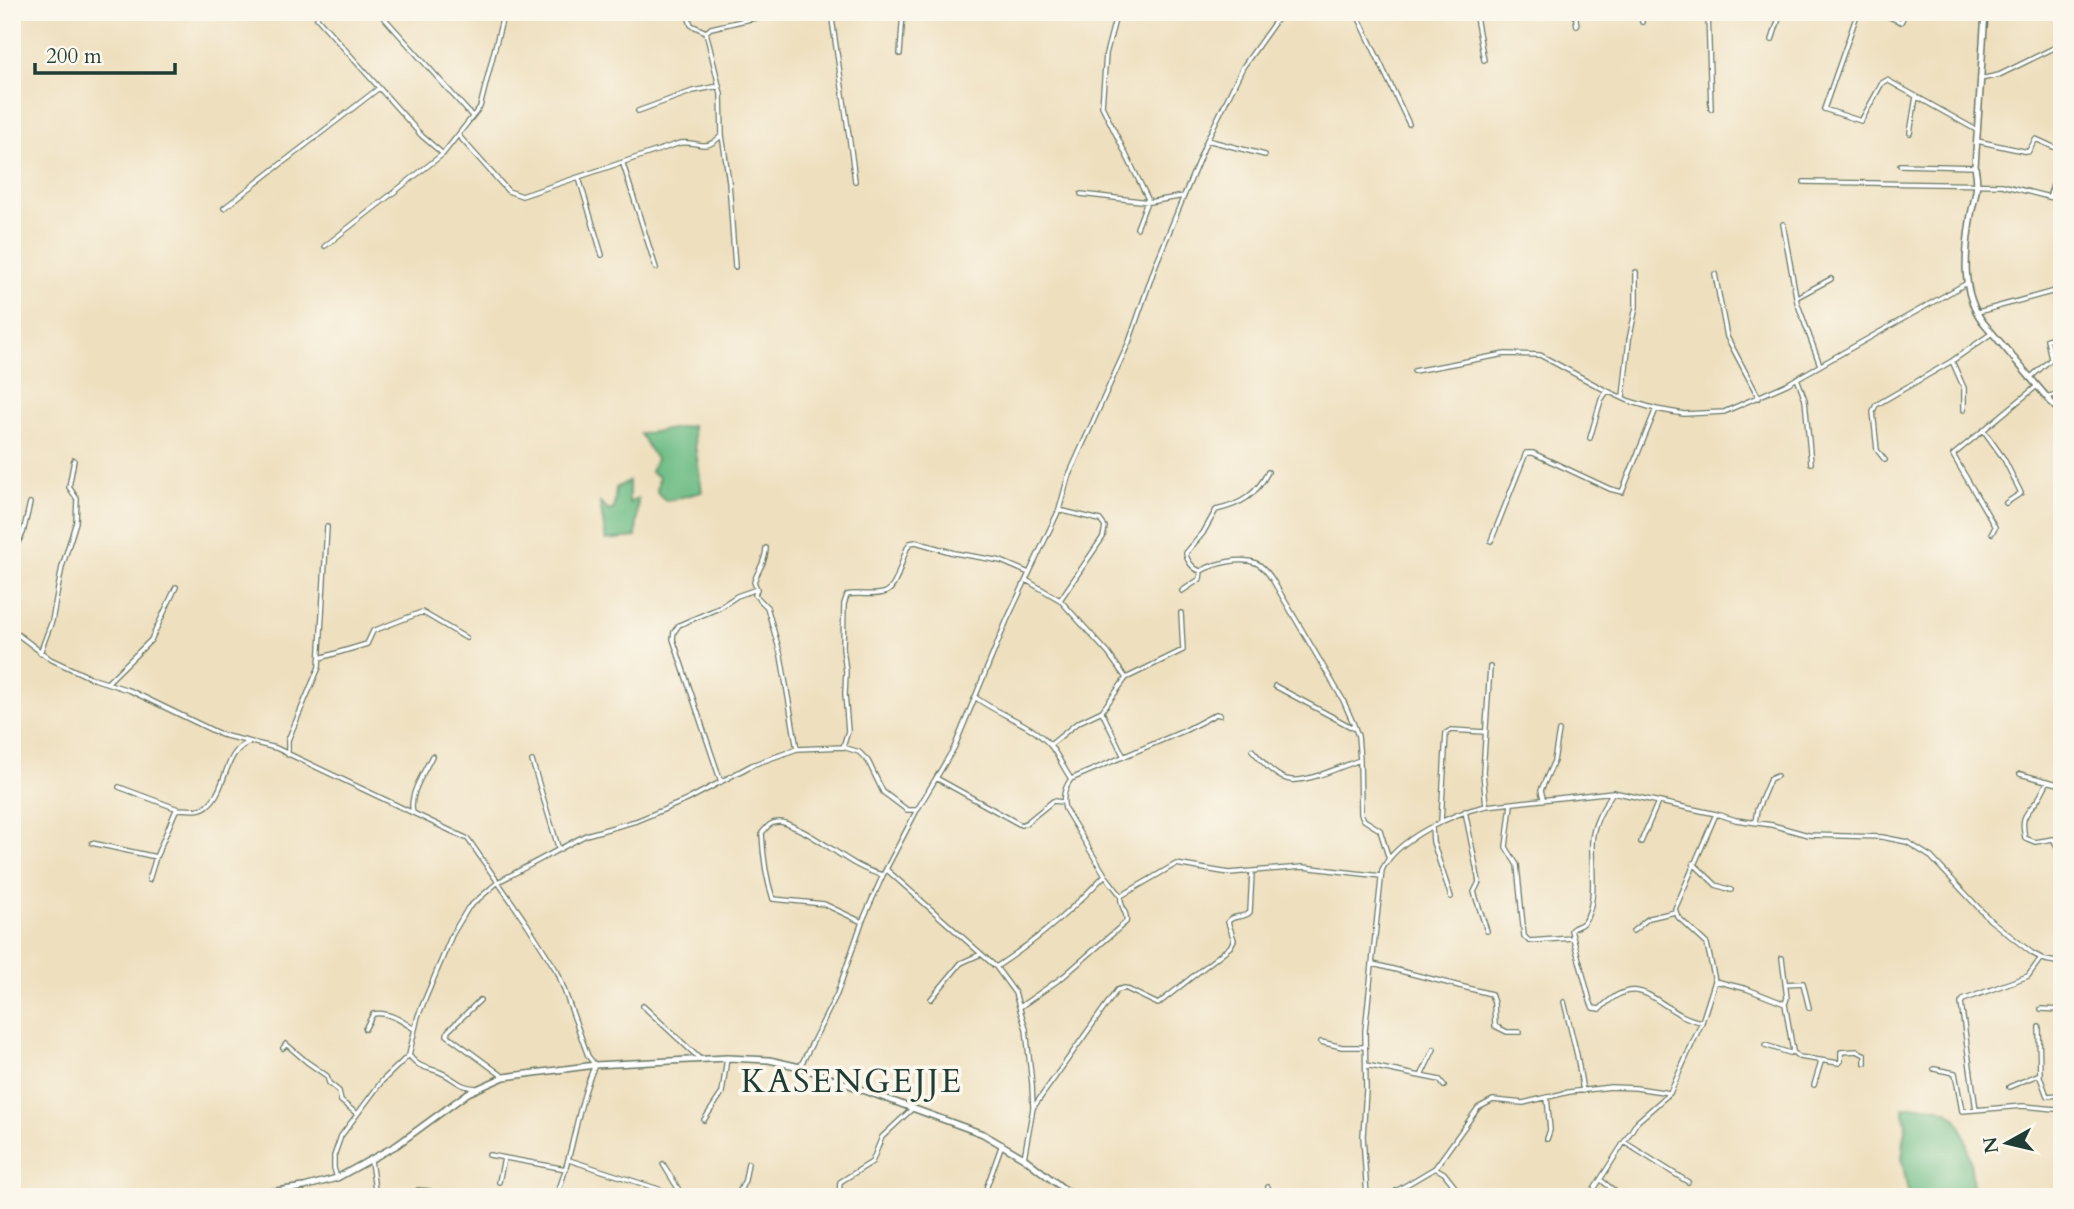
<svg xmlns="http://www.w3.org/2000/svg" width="2074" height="1209" font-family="Cardo,serif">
  <rect width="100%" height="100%" fill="#fbf7ec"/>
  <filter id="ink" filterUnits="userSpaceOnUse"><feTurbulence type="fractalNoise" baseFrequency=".0143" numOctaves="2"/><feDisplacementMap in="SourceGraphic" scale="14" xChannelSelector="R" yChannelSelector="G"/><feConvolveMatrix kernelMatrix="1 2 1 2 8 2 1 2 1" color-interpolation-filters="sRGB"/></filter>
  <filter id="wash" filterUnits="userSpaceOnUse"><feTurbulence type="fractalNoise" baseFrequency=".00686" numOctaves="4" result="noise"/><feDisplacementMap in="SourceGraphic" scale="28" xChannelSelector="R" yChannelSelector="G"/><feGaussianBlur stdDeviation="1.57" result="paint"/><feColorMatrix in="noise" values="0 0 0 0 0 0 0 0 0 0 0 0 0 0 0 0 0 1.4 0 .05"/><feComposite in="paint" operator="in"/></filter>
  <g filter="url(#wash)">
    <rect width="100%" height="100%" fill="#eedfbe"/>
    <!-- forest -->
    <path fill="#71be87" stroke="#487e5e" stroke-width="2" d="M692 426 702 492 666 501 657 492 659 477 651 472 656 459 640 434Z
      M629 481V503L638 498 636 537 606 540 600 503 609 511 614 509 616 488Z
      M1915 1106C1928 1106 1942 1106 1953 1115 1968 1129 1973 1177 1973 1197H1909L1902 1159 1906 1124 1903 1108Z"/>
  </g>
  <g filter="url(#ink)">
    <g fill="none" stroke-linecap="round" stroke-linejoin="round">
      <!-- street casing -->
      <g stroke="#677664" stroke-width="6">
        <path id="street" d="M379 12 472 116
          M687 12 691 25 706 32 711 28 781 12
          M831 12C839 69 848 124 855 181
          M1117 12 1106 54 1102 106 1148 199 1137 228
          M1356 12 1409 124
          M1475 12 1484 60
          M1575 12 1577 26
          M1641 12 1642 22
          M1708 12 1711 109
          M1858 12 1824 109 1861 121 1882 83 1887 80 1978 131
          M1878 12 1901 22 1906 12
          M317 18 422 136 443 154 480 107 504 12
          M706 32 721 94 722 135 729 182 735 267
          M1772 40 1781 12
          M900 54 903 12
          M1980 79 1999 75 2062 44
          M638 111 693 91 719 86
          M1910 133 1916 97
          M459 136 508 191 522 196 680 143C701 140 703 154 722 135
          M1207 140 1265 155
          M1977 141 2028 152 2036 139 2062 151
          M623 164 656 268
          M1900 165 1975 167
          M579 178 602 255
          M1804 182 2002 185 2049 197 2062 159
          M1081 194 1149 202 1184 196
          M2049 197 2062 200
          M224 208 379 88
          M1783 224 1797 302 1820 365
          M325 246 443 154
          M1715 274 1727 337 1759 398
          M1797 297 1831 279
          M1978 312 2062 289
          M1414 371 1505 354 1540 355 1603 389 1629 401 1656 409 1684 414 1724 412 1787 384 1967 283
          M1797 378 1805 400 1811 463
          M2030 378 2051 359 2047 339 2062 337
          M1623 397 1629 340 1636 307V272
          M2046 397 2062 393
          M1964 410V388L1952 361 1992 333
          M1984 431 2004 459 2021 493 2006 503
          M1590 438 1601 400 1607 391
          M1885 460 1877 450 1873 411 1876 405 1952 361
          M1268 472C1256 495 1242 504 1216 510L1203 533 1186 553C1186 560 1194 570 1201 571 1215 563 1241 557 1256 563 1263 566 1268 573 1272 579L1343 700 1354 725 1358 736 1360 760 1361 814 1364 820 1380 830 1389 859
          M1059 510 1100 520 1105 527 1103 537 1060 600
          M1992 533 1995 527 1953 455 2037 386
          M1491 541 1526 453H1533L1610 489 1622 492 1656 409
          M766 548C766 562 758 569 754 582L757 589 755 595 767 607 781 656 797 749
          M12 553 23 533 30 503
          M1026 580 1060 600 1108 653 1126 678
          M1182 591 1200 579 1201 571
          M12 630 50 659 91 678 131 691 222 735 276 748 468 839 527 924 558 973 588 1056 595 1065C576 1107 574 1154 556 1197
          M40 653 52 621 62 567 76 522 77 499 69 487 74 460
          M320 658 367 644 373 631 422 612 466 638
          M107 683 151 640 176 587
          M1275 686 1355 729
          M975 697C998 715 1030 722 1050 745 1058 755 1064 769 1071 779
          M1102 712 1124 757
          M1050 745 1077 723 1102 711 1126 678 1183 650 1181 613
          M843 747 848 731 845 694 846 672 843 648 844 604 847 595C860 592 875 597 886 592 899 587 901 555 910 543L916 542 954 553 1001 561 1029 573
          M1252 750C1262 761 1275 778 1291 780 1309 782 1342 766 1360 760
          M288 755V740L319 667 327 527
          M532 761 559 850
          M2020 774 2062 785
          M936 778 1021 825 1026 823 1053 801 1063 802
          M2048 781C2044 788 2041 796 2036 802 2024 816 2021 818 2025 838L2035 842 2053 839 2062 855
          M721 782 673 639 674 632 679 625 719 608 737 596 757 589
          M119 787 178 809
          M1613 792C1603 808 1593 823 1592 842 1591 862 1598 904 1584 922 1580 927 1576 925 1571 930L1590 1001 1593 1008 1600 1009C1643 964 1658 1015 1702 1022
          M1543 798 1541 790 1554 761 1559 731
          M1511 804 1506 847 1517 865 1524 936 1529 941 1572 938
          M1486 806 1483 772 1490 667
          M1465 811 1479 882 1474 892 1487 931
          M413 813C408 795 424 773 432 756
          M1441 822 1446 733 1451 730 1485 732
          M1755 822 1757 810 1770 779 1777 776
          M1432 827 1433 842 1451 897
          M1641 842 1658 802
          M92 843 156 857 176 810C186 807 198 814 208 805 228 788 223 751 250 742
          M1693 863 1716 885 1731 890
          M887 870 996 967 1015 993 1026 1029 1032 1084 1033 1108 1024 1158
          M149 880 156 857
          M1121 896 1105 875 1065 809C1062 798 1064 788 1071 779L1186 730 1216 714 1220 715
          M862 922 824 904 773 899C766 878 763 856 762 833 767 827 771 821 780 822 785 822 791 826 796 828 827 841 850 868 883 875
          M1633 931 1649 918 1675 912
          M1373 964 1491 994 1494 1003 1495 1026 1507 1032H1520
          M996 967C1036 941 1072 910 1105 875
          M1715 981 1747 989 1785 1004 1787 998 1782 958
          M1785 984 1803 983 1809 1008
          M931 999 961 963 981 954
          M480 1000 448 1031 447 1035 504 1077
          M1564 1002 1577 1055 1583 1091
          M643 1006 699 1058
          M1020 1007 1064 976 1126 922C1129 913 1119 907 1121 896L1176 864 1229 873 1303 867 1381 876
          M2041 1009 2062 1010
          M2039 1027 2040 1077 2047 1096 2060 1095
          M365 1029 373 1014C388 1011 402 1021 414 1029
          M1321 1042 1342 1047H1365
          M1765 1045 1790 1053 1793 1051 1785 1004
          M283 1048 286 1044 307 1062 327 1076 329 1083 339 1091 341 1101 356 1113
          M1793 1052 1799 1057 1839 1063 1841 1061V1052L1857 1051 1865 1055V1063
          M409 1055C421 1071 428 1066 444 1074 458 1081 459 1087 476 1088
          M1366 1065 1440 1080 1444 1086
          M800 1067 837 994 862 922 883 875 917 810 954 748 1007 620 1059 510 1068 477 1129 342 1156 264 1207 140 1243 67 1282 12
          M1934 1069 1955 1073 1962 1111 2023 1106 2055 1109 2058 1107 2062 1093
          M1421 1076 1434 1049
          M1814 1085 1821 1062
          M2009 1087 2040 1074
          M1033 1108 1117 990 1125 988 1158 1004 1230 947 1234 940 1228 922C1233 914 1244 919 1250 912L1252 872
          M1976 1110 1961 1003 1963 1000 2028 976 2041 958
          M704 1120 722 1093 727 1058
          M1547 1139 1550 1130 1547 1097
          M1624 1142 1688 1182
          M489 1155 566 1169
          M569 1160 683 1197
          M371 1161 376 1197
          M663 1164 682 1195
          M1435 1168 1478 1108 1493 1100 1523 1103 1569 1092 1611 1087 1636 1088 1670 1093
          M337 1178 334 1168V1156L341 1136 382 1081 409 1055 418 1016 452 935 468 908 498 882 586 835 636 821 687 800 752 765 797 749 843 747 859 752 868 761 883 792 907 810H916
          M1601 1180 1622 1197
          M499 1182 504 1158
          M1268 1187 1270 1197
          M986 1189 1002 1144
          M418 1190 430 1191 446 1197
          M737 1197 745 1180 748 1163
          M839 1197 840 1182 872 1162 882 1137 912 1109
          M1367 1197 1363 1136 1366 1090 1365 1031 1382 870C1396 839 1454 813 1486 806L1613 792 1716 814 1736 820 1772 825 1808 835 1882 837 1907 842 1931 857 1990 920 2032 953 2045 960 2062 963
          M1386 1197 1435 1168 1444 1173 1463 1197
          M1589 1197 1637 1122 1670 1093 1702 1022 1715 981 1707 944 1678 917 1675 909 1716 814
          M1795 1197H1798"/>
      </g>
      <!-- secondary casing -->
      <g stroke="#677664" stroke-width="8">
        <path id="secondary" d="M1985 12 1975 167C1980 190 1973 199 1970 221 1965 255 1961 293 1983 322L2062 415
          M235 1197 304 1187 337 1178 397 1145 468 1093 504 1077 595 1065 727 1058 769 1060 800 1067 983 1134 1024 1158 1074 1197"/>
      </g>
      <!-- street -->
      <use href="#street" stroke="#fff" stroke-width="3.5"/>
      <!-- secondary -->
      <use href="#secondary" stroke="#fff" stroke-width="5"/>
    </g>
  </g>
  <g text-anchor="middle" stroke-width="7" stroke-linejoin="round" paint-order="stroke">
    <!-- quarter labels -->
    <g font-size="33" letter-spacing="2" fill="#1f3d34" stroke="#fbf7ec">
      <text x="852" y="1092">KASENGEJJE</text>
    </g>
  </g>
  <!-- margin -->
  <rect width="2074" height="1209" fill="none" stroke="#fbf7ec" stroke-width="42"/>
  <!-- north arrow -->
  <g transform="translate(2007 1143) rotate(262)" stroke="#fbf7ec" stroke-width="5" paint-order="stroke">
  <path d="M0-5L12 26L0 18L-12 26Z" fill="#1f3d34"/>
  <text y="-10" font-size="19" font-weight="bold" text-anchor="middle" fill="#1f3d34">N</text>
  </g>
  <!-- scale -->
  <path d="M35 63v10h140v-10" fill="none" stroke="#1f3d34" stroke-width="3.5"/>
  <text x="46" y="63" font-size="21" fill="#1f3d34" stroke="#fbf7ec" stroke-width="5" paint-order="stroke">200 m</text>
</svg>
